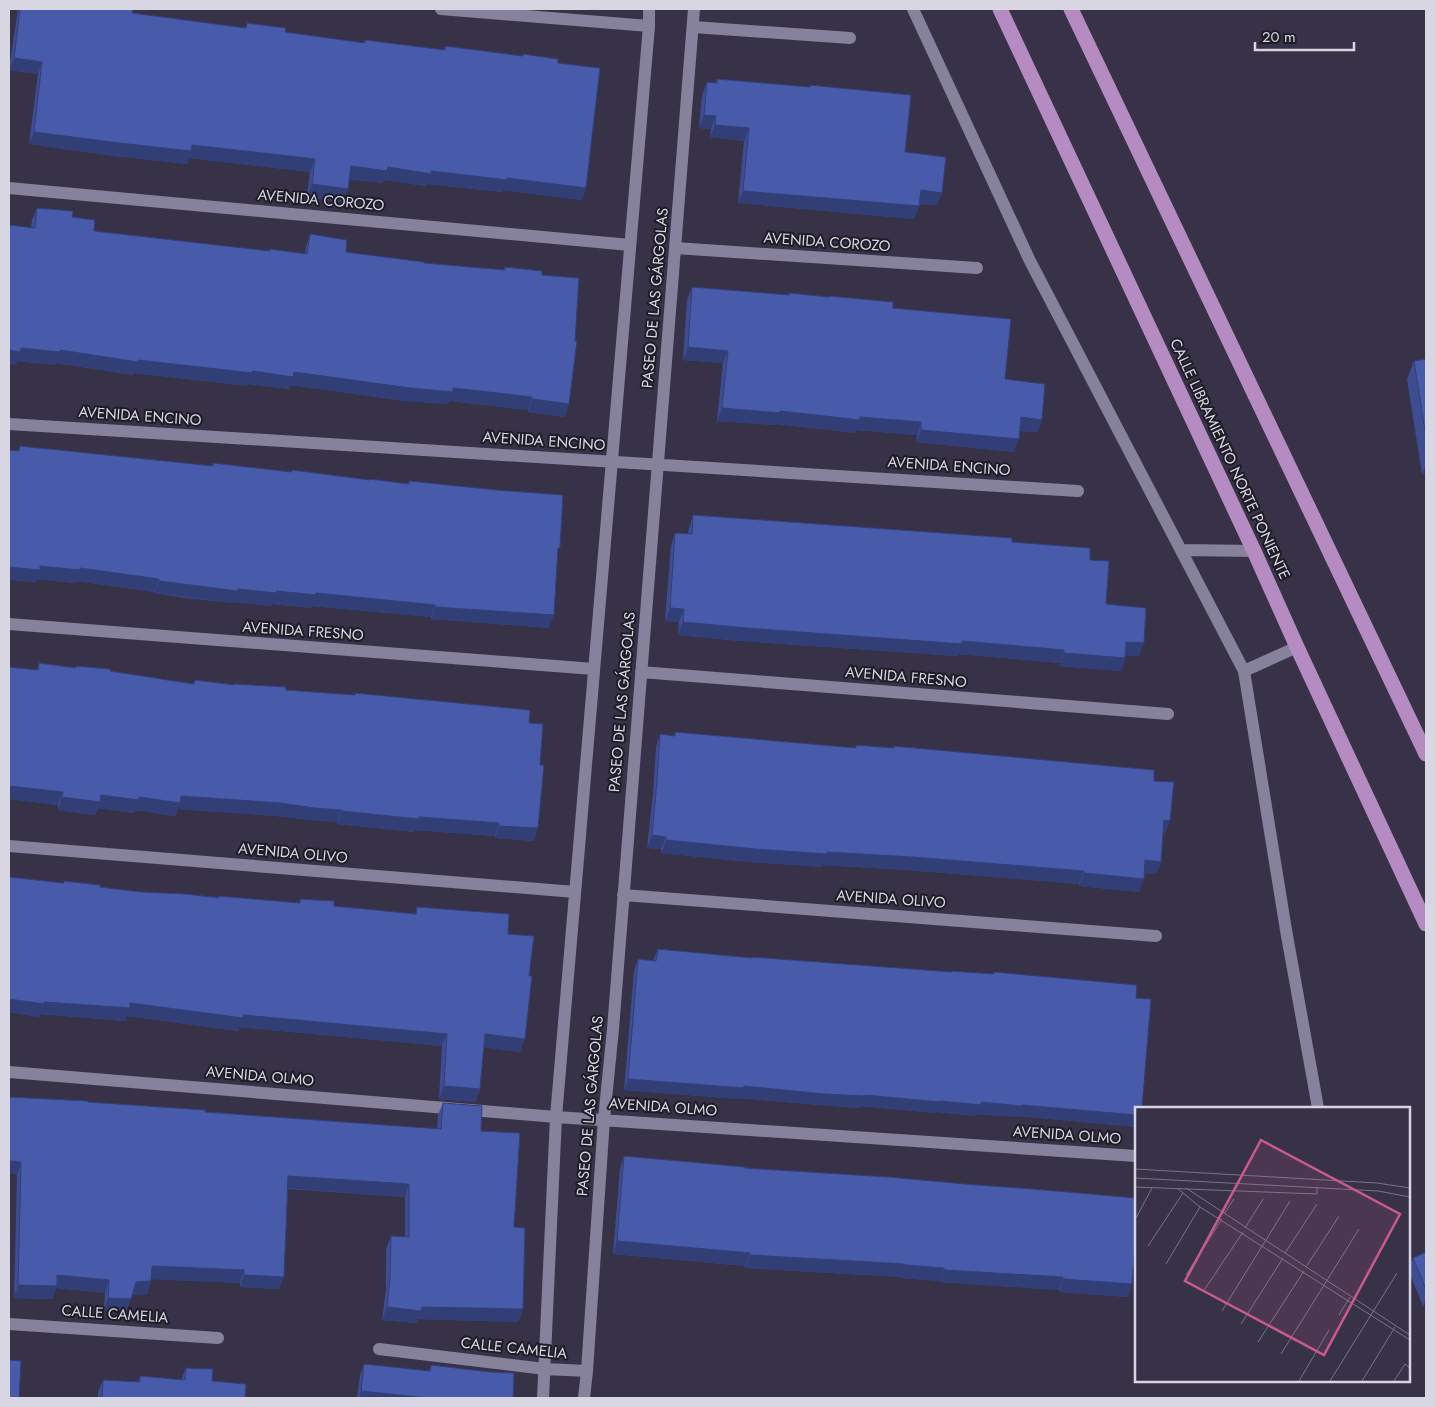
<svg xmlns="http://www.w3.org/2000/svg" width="1435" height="1407" font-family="Jost,sans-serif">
  <rect width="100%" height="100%" fill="#373248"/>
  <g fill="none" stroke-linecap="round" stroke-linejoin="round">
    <!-- minor -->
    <path stroke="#87829b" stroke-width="12" d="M441 9 649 26
      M913 9 1030 261 1244 671 1286 930 1318 1108
      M693 27 850 38
      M9 188 630 245
      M675 248 977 268
      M9 424 1078 491
      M1182 550 1254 551
      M9 624 594 669
      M1244 671 1297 647
      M641 672 1168 714
      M9 846 575 892
      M623 895 1156 936
      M9 1072 556 1117 1136 1156
      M9 1324 218 1338
      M379 1349 545 1369 587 1371
      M543 1398 556 1117 649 26V9
      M584 1398 587 1371 604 1119 613 1029 694 9"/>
    <!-- highway -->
    <path stroke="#b68bc1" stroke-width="15" d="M1000 9 1254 551 1297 647 1426 924
      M1071 9 1426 754"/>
  </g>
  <!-- wall -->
  <path fill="#3e4d92" d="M18 9H133L132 13 245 28 247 23 285 32 364 43 365 40 444 50 445 46 558 63 586 188 582 200 503 190 502 192 427 184 426 186 384 180 382 183 349 179 343 202 307 197 310 172 189 158 187 164 114 156 29 144 38 74 9 70Z
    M717 79 810 87V85L905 152 937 205 919 204 914 219 738 203 744 141 710 137 711 129 699 128 702 95 707 82 716 83Z
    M37 208 72 217 94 231 269 251 270 249 305 254 306 247 310 234 346 252 424 263 504 270 505 267 542 275 565 417 528 412V410L450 401 448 404 406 401 290 385 289 389 248 384V386L134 373 133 375 56 363 55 365 17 361 16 365 32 220Z
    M692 287 788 295 789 293 893 308 1005 379 1038 432 1020 431 1014 452 916 442 917 435 856 430 855 433 776 424 775 425 717 421 723 363 683 360 687 300Z
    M1426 359V473L1422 474 1407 379 1414 361Z
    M20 446 212 466 213 463 291 472 292 470 370 480 408 484 409 481 558 554 549 628 431 619V617L312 606V608L272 604V606L233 602V603L186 598 154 593V592L76 581 75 583 37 579 35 583 18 451Z
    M693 515 1012 542 1090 560 1106 604 1139 656 1125 655V658L1121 671 1059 666 1060 663 958 654 957 656 741 641 678 635 679 622 665 621 671 546 675 533 688 534 689 528Z
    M39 663 110 671 193 684 195 680 286 690 529 723 534 841 495 838V836L415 830 414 832 337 824V822L309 820 276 816 178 809 175 816 135 810 134 813 98 808 95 815 58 810V805L9 799V667L37 670Z
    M675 732 855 748 856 745 894 748V746L1154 781 1165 833H1163L1161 862 1156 874 1144 873 1139 892 1079 886V884L907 870 823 865V867L750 862 661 853V849L647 848 653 794 656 747 660 734 674 736Z
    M9 877 141 892 218 897V896L299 903 300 899 334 906 415 914 417 907 508 934 520 1052 484 1047 480 1089 475 1102 439 1099 442 1046 239 1027 238 1031 127 1016 125 1021 40 1014 39 1017 9 1012Z
    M658 949 752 958 951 972 993 974 994 972 1136 998V1127L1018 1116 1017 1117 977 1114 976 1116 936 1112V1113L861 1106 860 1108 820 1105 740 1098 739 1099 624 1090 634 971 638 959 653 961Z
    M9 1097 437 1129 438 1115 443 1103 481 1131 514 1227 523 1309 518 1322 418 1319 417 1323 382 1320 386 1289V1249L391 1236 405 1237V1197L288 1189 284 1277 279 1289 240 1287V1283L151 1279 147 1294 132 1295 126 1312 104 1310 105 1293 56 1288 52 1299 14 1298 17 1174H9Z
    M624 1156 745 1168 1132 1284 1128 1297 1059 1292V1290L940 1282V1281L901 1278V1277L745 1268V1266L613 1254 620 1169Z
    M1426 1252V1304L1423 1306 1409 1272V1268L1413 1258Z
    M364 1364 429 1371 431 1365 513 1398H357L360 1375Z
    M186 1368 212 1381 245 1398H98V1392L103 1380 138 1382 140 1376 181 1380Z"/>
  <!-- shaded-wall -->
  <path fill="#323f77" d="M14 58 42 62 38 74 9 70Z
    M704 115 716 116 711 129 699 128Z
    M715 125 749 128 744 141 710 137Z
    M34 132 192 145 315 159 310 172 189 158 187 164 114 156 29 144Z
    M351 166 388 167 507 178 586 188 582 200 503 190 502 192 427 184 426 186 384 180 382 183 346 178Z
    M312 184 348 189 343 202 307 197Z
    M921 190 942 193 937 205 916 203Z
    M743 191 919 206 914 219 738 203Z
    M688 347 728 351 723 363 683 360Z
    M21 348 60 350 138 360 253 371 294 372 453 388 532 397 528 410 450 401 448 404 406 401 290 385 289 389 248 384V386L134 373 133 375 56 363 55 365 17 361 16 365 9 364V350Z
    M532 399 569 404 565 417 528 412Z
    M722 408 780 411 921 422 917 435 856 430 855 433 776 424 775 425 717 421Z
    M1021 417 1042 420 1038 432 1016 430Z
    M921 430 1019 439 1014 452 916 442Z
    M1426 463V473L1422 474Z
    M40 566 80 568 159 579 154 592 76 581 75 583 37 579 35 583 9 580V567Z
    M159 581 238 589 316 593 435 605 431 617 312 606V608L272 604V606L233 602V603L154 593Z
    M435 607 554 615 549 628 431 619Z
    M670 608 684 609 679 622 665 621Z
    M683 622 962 641 1064 650 1060 663 958 654 957 656 741 641 678 635Z
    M1126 642 1144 643 1139 656 1121 655Z
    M1064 653 1125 658 1121 671 1059 666Z
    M9 786 63 792 58 805 9 799Z
    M101 795 139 797 181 796 280 803 342 810 337 822 309 820 276 816 178 809 175 816 135 810 134 813 98 808 95 815 58 810 62 797Z
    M342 811 419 817 499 823 495 836 415 830 414 832 337 824Z
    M1164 820 1170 821 1165 833H1159Z
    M499 826 538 828 534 841 495 838Z
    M652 835 666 837 661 849 647 848Z
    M666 840 827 852 912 857 1084 871 1079 884 907 870 823 865V867L750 862 661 853Z
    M1145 860 1161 862 1156 874 1140 873Z
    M1084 873 1144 879 1139 892 1079 886Z
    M9 999 44 1002 130 1003 447 1034 442 1046 239 1027 238 1031 127 1016 125 1021 40 1014 39 1017 9 1012Z
    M485 1034 525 1039 520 1052 480 1047Z
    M628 1079 744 1086 940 1101 1022 1105 1136 1115V1127L1018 1116 1017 1117 977 1114 976 1116 936 1112V1113L861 1106 860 1108 820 1105 740 1098 739 1099 624 1090Z
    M444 1086 480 1089 475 1102 439 1099Z
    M9 1161 21 1162 17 1174H9Z
    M288 1176 409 1184 405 1197 284 1188Z
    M617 1241 750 1253 745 1266 613 1254Z
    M750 1255 905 1264 901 1277 745 1268Z
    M905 1265 944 1268 940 1281 901 1278Z
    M152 1266 244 1270 240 1283 147 1279Z
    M944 1270 1063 1277 1059 1290 940 1282Z
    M57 1275 109 1280 105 1293 56 1288 52 1299 14 1298 18 1285Z
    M244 1275 284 1277 279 1289 240 1287Z
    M1063 1279 1132 1284 1128 1297 1059 1292Z
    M151 1281 147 1294 131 1295 136 1282Z
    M1426 1297V1304L1423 1306Z
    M108 1298 131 1299 126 1312 104 1310Z
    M387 1307H422L523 1309 518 1322 418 1319 417 1323 382 1320Z
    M361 1391 428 1398H359Z"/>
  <!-- building -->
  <path fill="#485aaa" stroke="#323f77" d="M20 9H133L132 13 246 28 247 23 286 28 285 32 365 43V40L445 50V46L523 56V54L558 59V63L600 68 586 188 507 178V180L431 171V174L388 167 387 171 351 166 348 189 312 184 315 159 192 145 191 151 119 143 34 132 42 62 14 58Z
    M717 79 810 87V85L911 95 905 152 946 157 942 193 921 190 919 206 743 191 749 128 715 125 716 116 704 115 707 82 717 83Z
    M37 208 73 211 72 217 95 220 94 231 270 251V249L307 254 310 234 347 240 346 252 424 262V263L505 270V267L542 271V275L579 278 575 341H577L569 404 532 399V397L453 388V392L410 388 294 372 293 377 253 371 252 373 138 360V362L60 350V352L21 348 20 352 9 350V225L35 228Z
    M692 287 789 295V293L829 297V296L893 302V308L1011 319 1005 379 1045 384 1042 420 1021 417 1019 439 921 430V422L860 417V420L780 411V413L722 408 728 351 688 347Z
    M1426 359V437L1414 361Z
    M20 446 213 466V463L292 472V470L370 480V479L409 484V481L497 490 563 495 560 548H558L554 615 435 607V605L316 593V595L277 591 276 593 238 589 237 591 191 585 159 581V579L80 568V570L40 566V570L9 567V450L19 451Z
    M693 515 1012 538V542L1090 548V560L1109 561 1106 604 1146 608 1144 643 1126 642 1125 658 1064 653V650L962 641V644L746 628 683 622 684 609 670 608 675 533 692 534Z
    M39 663 76 668V666L110 669V671L194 684 195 680 234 685V684L286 687V690L355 695V693L530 710 529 723 543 724 540 765H544L538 828 499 826V823L419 817V819L342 811V810L314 808 280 803 181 796 180 803 139 797V800L101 795 100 802 62 797 63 792 9 786V667L38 670Z
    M675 732 856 748V745L894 748V746L1154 770V781L1174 782 1170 821 1164 820 1161 862 1145 860 1144 879 1084 873V871L912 857 827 852V854L755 849 666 840V837L652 835 657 781 660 734 675 736Z
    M9 877 64 883V881L100 885V887L141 892 186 894 219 898 218 896 300 903V899L334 901V906L416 914 417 907 509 914 508 934 534 936 529 976H532L525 1039 485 1034 480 1089 444 1086 447 1034 243 1015V1018L130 1003V1008L44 1002V1004L9 999Z
    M658 949 752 958V957L952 972V971L993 974 994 972 1137 985 1136 998 1151 999 1142 1108H1136V1115L1022 1105 1021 1106 981 1102V1105L940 1101V1102L865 1095V1096L824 1094 744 1086 743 1088 628 1079 638 959 656 961Z
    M9 1097 88 1101V1102L205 1110V1112L441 1129 443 1103 482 1106 481 1131 520 1133 514 1227 525 1228 523 1309 422 1307 421 1311 387 1307 390 1277 391 1236 409 1237V1184L288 1176 284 1277 244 1275V1270L152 1266 151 1281 136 1282 131 1299 108 1298 109 1280 57 1275V1286L18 1285 21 1162 9 1161Z
    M624 1156 745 1167V1168L889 1177 965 1184 1033 1189 1136 1198V1228L1132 1284 1063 1279V1277L944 1270V1268L905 1265V1264L750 1255V1253L617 1241Z
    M1426 1252V1289L1413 1258Z
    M9 1360 21 1361 19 1398H9Z
    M364 1364 430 1371 431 1365 490 1372 514 1373 513 1398H428L361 1391Z
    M186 1368 213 1369 212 1381 246 1384 245 1398H102L103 1380 140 1382V1376L185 1380Z"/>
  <g text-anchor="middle" stroke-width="4" stroke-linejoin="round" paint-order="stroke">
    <!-- street labels -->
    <g font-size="15" fill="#d9d6e4" stroke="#1e1c26">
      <text transform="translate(321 200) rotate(5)" y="5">AVENIDA COROZO</text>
      <text transform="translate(827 242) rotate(4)" y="5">AVENIDA COROZO</text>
      <text transform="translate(655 298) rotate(-85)" y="5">PASEO DE LAS GÁRGOLAS</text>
      <text transform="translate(140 416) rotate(4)" y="5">AVENIDA ENCINO</text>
      <text transform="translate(544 441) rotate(4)" y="5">AVENIDA ENCINO</text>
      <text transform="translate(1230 459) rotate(65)" y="5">CALLE LIBRAMIENTO NORTE PONIENTE</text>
      <text transform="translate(949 466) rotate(4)" y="5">AVENIDA ENCINO</text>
      <text transform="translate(303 631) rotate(4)" y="5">AVENIDA FRESNO</text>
      <text transform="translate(906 677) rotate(5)" y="5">AVENIDA FRESNO</text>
      <text transform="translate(622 702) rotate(-85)" y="5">PASEO DE LAS GÁRGOLAS</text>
      <text transform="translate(293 853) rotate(5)" y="5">AVENIDA OLIVO</text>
      <text transform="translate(891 899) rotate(4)" y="5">AVENIDA OLIVO</text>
      <text transform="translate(260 1076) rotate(5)" y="5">AVENIDA OLMO</text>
      <text transform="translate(590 1106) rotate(-85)" y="5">PASEO DE LAS GÁRGOLAS</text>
      <text transform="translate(663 1107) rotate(4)" y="5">AVENIDA OLMO</text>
      <text transform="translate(1067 1135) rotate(4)" y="5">AVENIDA OLMO</text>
      <text transform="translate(115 1314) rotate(4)" y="5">CALLE CAMELIA</text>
      <text transform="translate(514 1348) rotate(6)" y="5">CALLE CAMELIA</text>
    </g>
  </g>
  <!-- overview -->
  <g transform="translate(1135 1107)">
    <rect width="275" height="275" fill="#373248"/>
    <path fill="none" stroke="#787486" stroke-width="1" d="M0 62 242 76 275 81M0 71 243 84 275 90M0 80 182 87V80M42 81 65 100 275 233M51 81 275 228M89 107 99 92M1 111 17 81M110 121 128 92M13 139 48 86M150 146 182 97M31 157 65 100M171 160 204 109M51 168 87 112M68 185 108 125M87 204 155 94M204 208 215 190M106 217 148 151M123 235 169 164M146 247 224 122M164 274 194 223M195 274 262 166M227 274 260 220M259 274 270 257 275 261"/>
    <path fill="#ca5a8b" fill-opacity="0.15" stroke="#ca5a8b" stroke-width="2.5" d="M126 33 265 107 189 248 50 174Z"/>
    <rect width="275" height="275" fill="none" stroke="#d9d6e4" stroke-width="2.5"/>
  </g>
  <!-- border -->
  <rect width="1435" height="1407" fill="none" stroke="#d9d6e4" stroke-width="20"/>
  <!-- scale -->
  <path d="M1255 42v8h99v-8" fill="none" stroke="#d9d6e4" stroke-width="2.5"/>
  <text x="1262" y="42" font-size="15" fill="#d9d6e4" stroke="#1e1c26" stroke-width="4" paint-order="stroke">20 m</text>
</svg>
